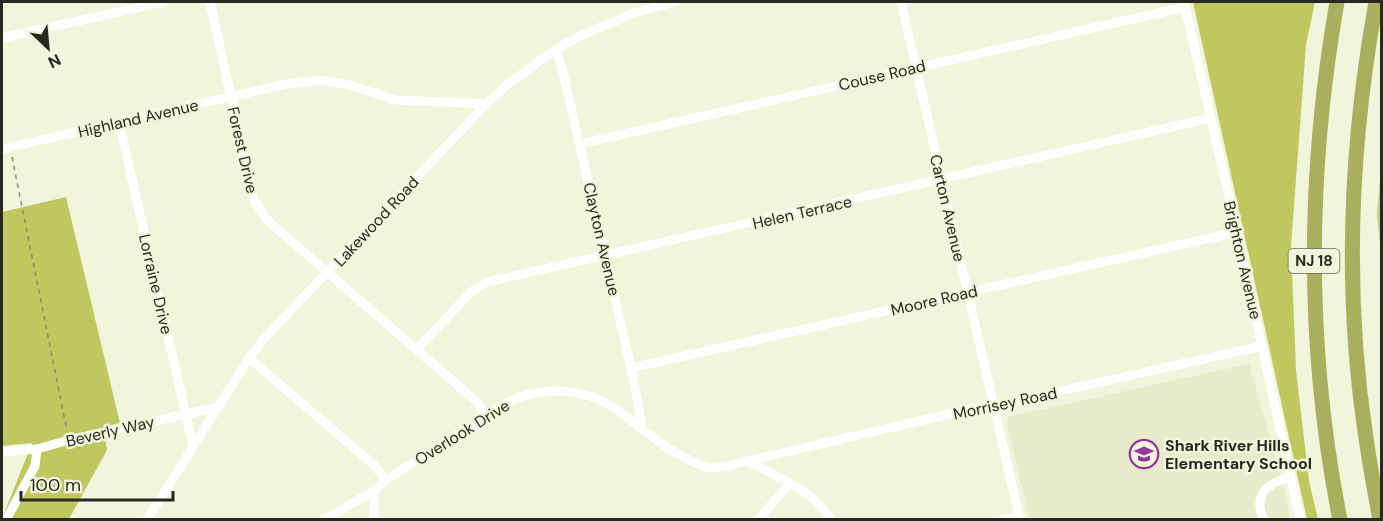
<svg xmlns="http://www.w3.org/2000/svg" width="1383" height="521" font-family="'DM Sans',sans-serif">
  <rect width="100%" height="100%" fill="#f1f5db"/>
  <!-- built -->
  <path fill="#e7ebc9" d="M1249 364 1283 485 1290 519H1029L1007 423 1008 417Z"/>
  <!-- green -->
  <path fill="#c6ce8a" d="M1381 167V254L1377 214Z"/>
  <!-- forest -->
  <path fill="#bfc85f" d="M1193 2H1315L1306 45 1291 246 1296 370 1309 481 1318 519H1307Z
    M66 197 120 423 103 427 107 450 69 519H2L32 443 2 446V212Z"/>
  <g fill="none" stroke-linecap="round" stroke-linejoin="round">
    <!-- path -->
    <path stroke="#878978" stroke-width="1.5" stroke-dasharray="4.5 4.5" stroke-linecap="butt" d="M12 157 67 431"/>
    <!-- minor -->
    <path stroke="#fff" stroke-width="9" d="M210 2 254 200 267 220 477 402 486 415
      M901 2 1020 520
      M1184 2 1237 232 1300 520
      M2 38 163 2
      M556 49 562 68 631 368 643 430
      M119 122 193 446
      M580 144 1185 7
      M2 149 286 84 321 80 346 84 396 100 486 104
      M417 349 471 292 487 282 1211 118
      M249 358 374 465 386 480
      M631 368 1237 232
      M2 452 37 449 69 440 218 407
      M748 461 979 407 1007 403 1262 346
      M6 520 35 466 37 449
      M147 520 249 358 263 340 486 104 507 85 556 49 580 36 634 13 675 2
      M324 520 374 491
      M374 520V491L386 480 510 401C543 387 580 387 611 406 635 421 654 441 678 454 687 459 702 467 712 468 723 468 737 463 748 461 779 479 812 488 831 520
      M758 520 789 484
      M1002 520 1019 516
      M1264 520C1252 494 1268 483 1291 477"/>
    <!-- highway -->
    <path stroke="#a8b05e" stroke-width="15" d="M1337 2C1307 173 1306 348 1340 520
      M1376 2C1350 145 1344 294 1366 438 1370 466 1375 493 1380 520"/>
  </g>
  <!-- icons -->
  <defs>
    <g id="school-ring" transform="scale(1.5)"><circle r="9.5" fill="#f1f5db" stroke="#94369f" stroke-width="1.5"/><path d="M0-5L7-2L0 1L-7-2ZM-4 1L0 2.5L4 1V4Q0 6-4 4Z" fill="#94369f"/></g>
  </defs>
  <g fill-rule="evenodd">
    <use href="#school-ring" x="1144" y="454"/>
  </g>
  <g text-anchor="middle" stroke-width="5" stroke-linejoin="round" paint-order="stroke">
    <!-- shield labels -->
    <rect fill="#f1f5db" stroke="#646657" stroke-width="1.5" x="1288.5" y="249" width="51" height="24" rx="4.5"/>
    <g font-size="15" font-weight="bold" fill="#27281f">
      <text x="1314" y="266">NJ 18</text>
    </g>
    <!-- street labels -->
    <g font-size="16" fill="#27281f" stroke="#f1f5db">
      <text transform="translate(882 75) rotate(-13)" y="6">Couse Road</text>
      <text transform="translate(138 118) rotate(-13)" y="6">Highland Avenue</text>
      <text transform="translate(243 150) rotate(77)" y="6">Forest Drive</text>
      <text transform="translate(948 208) rotate(77)" y="6">Carton Avenue</text>
      <text transform="translate(802 212) rotate(-13)" y="6">Helen Terrace</text>
      <text transform="translate(376 221) rotate(-47)" y="6">Lakewood Road</text>
      <text transform="translate(602 239) rotate(77)" y="6">Clayton Avenue</text>
      <text transform="translate(1243 260) rotate(77)" y="6">Brighton Avenue</text>
      <text transform="translate(156 284) rotate(77)" y="6">Lorraine Drive</text>
      <text transform="translate(934 300) rotate(-13)" y="6">Moore Road</text>
      <text transform="translate(1005 403) rotate(-12)" y="6">Morrisey Road</text>
      <text transform="translate(110 431) rotate(-13)" y="6">Beverly Way</text>
      <text transform="translate(462 432) rotate(-32)" y="6">Overlook Drive</text>
    </g>
    <!-- poi labels -->
    <g font-size="16" font-weight="bold" fill="#27281f" stroke="#f1f5db" text-anchor="start">
      <text x="1165" y="451">Shark River Hills<tspan x="1165" dy="18">Elementary School</tspan></text>
    </g>
  </g>
  <!-- border -->
  <rect width="1383" height="521" fill="none" stroke="#27281f" stroke-width="6"/>
  <!-- north arrow -->
  <g transform="translate(48 48) rotate(154)" stroke="#f1f5db" stroke-width="4.5" paint-order="stroke">
  <path d="M0-4.5L10 22L0 15L-10 22Z" fill="#27281f"/>
  <text y="-9" font-size="16" font-weight="bold" text-anchor="middle" fill="#27281f">N</text>
  </g>
  <!-- scale -->
  <path d="M21 491v9h152v-9" fill="none" stroke="#27281f" stroke-width="3"/>
  <text x="30" y="491" font-size="18" fill="#27281f" stroke="#f1f5db" stroke-width="4.5" paint-order="stroke">100 m</text>
</svg>
